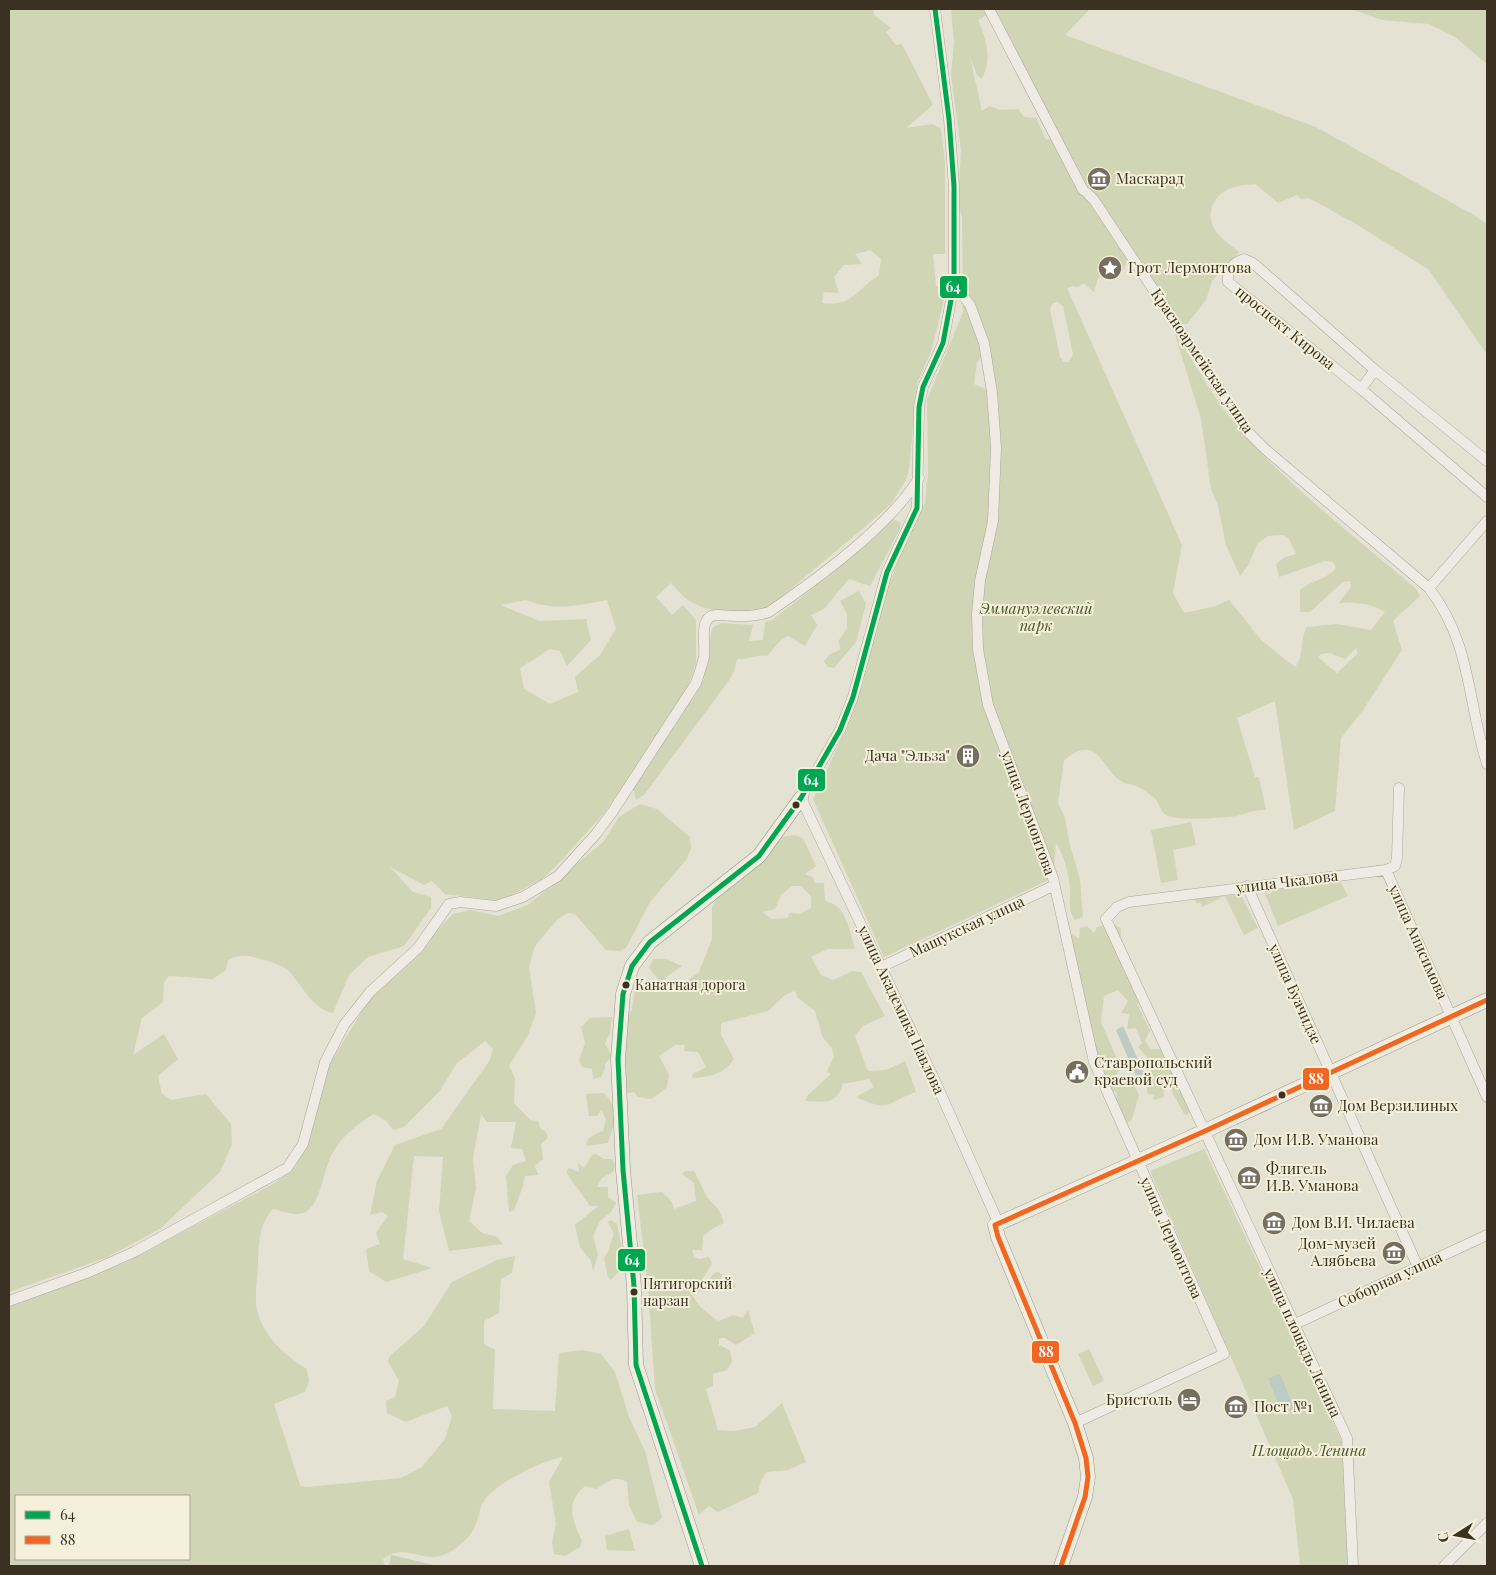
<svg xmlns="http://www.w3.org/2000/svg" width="1496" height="1575" font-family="'Playfair Display',serif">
  <rect width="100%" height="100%" fill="#e4e2d3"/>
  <!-- green -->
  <path fill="#d0d5b6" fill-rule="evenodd" d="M9 9H873L874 15 891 28 886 32 896 45 902 44 933 105 906 128 933 124 941 129 945 163V254H933L936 286 947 287 932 349 917 384 909 470 906 480 891 504 867 525 768 608C744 616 709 614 688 600 681 595 676 588 671 583L656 597 672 615 683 605 696 620V664L685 694 605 812 559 863 542 879 501 901 445 894 432 881 424 885 390 867 413 892 431 897V908L404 946 368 957 349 975 333 1013C312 1009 302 985 289 971 281 964 270 962 261 959 248 955 240 954 228 960L226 970 213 979 169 976 164 982 163 1002 142 1018 133 1055 164 1034 178 1059 158 1076 162 1094 171 1100 206 1094 231 1124 232 1144 220 1172 161 1228 108 1257 9 1292ZM870 250 881 259 879 275C857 289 853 307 822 303L824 292 839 293 834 277 844 265 862 264 855 254ZM526 600C555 611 576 606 607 600L616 629 600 655 575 677 578 692 550 704 524 689 520 668 550 649 560 651 567 666 591 640 586 619 539 621 501 605Z
    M951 9H1090L1065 35 1316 127 1472 214 1487 224V351L1485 352 1429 270 1356 224 1309 198 1301 199 1297 195 1278 203 1255 184C1245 185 1233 186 1225 191 1209 201 1206 220 1218 234 1224 241 1232 246 1239 252L1212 281 1206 300 1187 324H1181L1132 253 1123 270 1098 278 1094 292 1084 283 1078 287 1073 286 1067 288 1182 545 1173 593 1184 613 1216 606 1229 600 1262 641 1295 667C1305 655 1299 641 1307 627L1337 624 1371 630 1385 612C1371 603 1355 602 1339 603L1351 587 1350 581 1343 582 1310 612H1300V590C1310 581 1328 579 1336 568L1333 562 1325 561 1279 577 1276 564 1283 558 1296 554 1289 539 1283 535 1268 536 1257 544 1249 564 1240 576 1226 545 1218 506 1211 489 1201 419 1173 328C1194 362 1213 399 1240 430 1291 489 1356 537 1415 588L1420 596 1393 621 1402 650 1363 710 1341 738 1335 811 1294 830 1275 701 1237 718 1255 777H1259L1266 810C1250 809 1244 816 1229 817 1216 818 1181 821 1168 816 1158 811 1160 801 1152 796 1148 793 1141 788 1136 786 1131 784 1125 784 1121 781 1101 769 1099 732 1064 760L1058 803 1065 818 1069 841 1080 880 1083 917 1075 920C1067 909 1071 901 1070 889 1069 873 1064 856 1056 843L1053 878 884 957 813 799 850 721 851 714 863 683 876 622 901 552 925 503 928 471 927 400 963 312 962 217 958 205 961 150 951 75 954 42ZM993 11 1051 138 1046 140 1036 118 1024 117 1018 109 1000 110 989 106 982 111 970 57 977 75 981 79C993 62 986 38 978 20ZM1058 302 1063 306 1073 354 1069 362H1064L1060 357 1050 309 1053 303ZM983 356 992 392 974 384 977 362ZM1356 648 1358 653 1337 673 1318 657 1321 654 1330 653 1345 659Z
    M1351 9H1487V64L1455 37 1429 24 1382 20Z
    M893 519 901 523 899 531 870 586 849 579 824 609 811 615 817 625 805 646 788 636 782 639 767 656C757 654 748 660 737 659L734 672 730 679 644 795 636 800 633 788 703 681C709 662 706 645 713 627L722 623 753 625 749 641 763 640 765 622 771 621 836 570Z
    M859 591 866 604 856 642 834 668 828 667 824 661 830 654 840 650 839 640 847 629V614L840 601Z
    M640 804 657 809 690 837 691 848 687 859 650 902 626 948 620 951 606 950 575 914 568 913 558 919 535 946 529 967 536 1013 528 1035 509 1066 515 1078 514 1103 530 1120 538 1121 540 1128 546 1132 548 1138 541 1144 543 1159 535 1166 538 1175 525 1176 523 1186 514 1210 509 1212 506 1176 513 1165 526 1161 522 1149 511 1148 516 1122H487L481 1114 473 1158 476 1188 469 1221 482 1233 497 1237 503 1244 449 1251 439 1211 443 1157 414 1156 403 1259 432 1268 386 1282 369 1271 366 1249 380 1244 376 1233 388 1216 382 1212 370 1215 377 1181 395 1145 441 1129 490 1060 493 1049 485 1041 457 1063 439 1092 404 1127 393 1130 386 1121 374 1114C357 1124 342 1136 332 1154 324 1168 321 1202 307 1211 298 1218 283 1211 273 1209 259 1224 259 1243 258 1262 258 1276 254 1295 257 1309 262 1335 285 1356 307 1369L309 1381 305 1392 274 1404 300 1485 306 1487 401 1478 422 1467 445 1439 452 1416 447 1406 406 1422 387 1413 386 1401 395 1397 399 1381 388 1361 390 1356 424 1326 452 1282 497 1260 515 1256 512 1273 501 1279 499 1313 484 1321V1344L495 1350 493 1409 555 1411 559 1353 583 1350 601 1354 615 1372 629 1417 645 1451 662 1518 653 1525 637 1522 629 1505 627 1482C615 1475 607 1482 597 1489L585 1486C564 1503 573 1521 582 1541L580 1547 565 1556 554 1554 552 1542 556 1524 549 1482 563 1457C541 1461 501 1481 486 1498 479 1506 479 1521 473 1530 470 1537 455 1550 448 1553 423 1566 407 1541 383 1559L385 1566H9V1306L124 1263 275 1183 295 1167 307 1145 328 1067 370 998 453 914 471 910 498 916 528 905 603 842 619 817ZM16 1496H189V1559H16Z
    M1191 822 1196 845 1173 850 1178 880 1161 883 1151 830Z
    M794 835 803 838 816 866 805 874 813 877 815 883H824L825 901C847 905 849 930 855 949H828L811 957 821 975 833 980 853 971 861 972 885 1016 863 1026 855 1036 866 1067 869 1071 886 1070 905 1061 916 1092C882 1104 893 1113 856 1097L874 1087 869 1079 843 1084C836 1105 825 1102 805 1101L808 1095 831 1074 827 1071 834 1057 832 1048 823 1038 815 1011 798 998 795 991 785 995 768 1011 721 1023V1035L734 1059C725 1074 709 1077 693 1078L692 1075 706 1067 698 1052 684 1051 685 1045H675L659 1056 669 1075 667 1087 652 1099 638 1097 634 1092 625 1094V1015L632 1010 635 986 652 981 661 983 649 968 653 959H666L682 966 666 977 665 982 670 987 687 981 699 972 712 939V906L723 890 782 837ZM792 886H801L811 896V908L800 914 789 913 788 918 772 919 762 912 775 909 781 895Z
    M1340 881 1348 896 1278 926 1264 891Z
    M1234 895 1242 897 1258 928 1244 935 1225 896 1202 907 1201 903H1196L1195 899Z
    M1113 923 1121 929 1120 947 1129 953 1126 958 1143 997 1137 1004 1150 1030 1145 1041 1151 1049H1163L1190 1109 1188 1115 1184 1114 1170 1088 1164 1091V1097L1153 1100 1154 1095 1147 1093V1081L1153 1064 1138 1047 1142 1043 1136 1028 1127 1029 1129 1014 1121 1013 1128 1001 1118 990 1104 996 1101 1022 1121 1068 1116 1075 1120 1081 1132 1082 1139 1095 1132 1119 1124 1127 1115 1106 1117 1093 1108 1088 1101 1060 1095 1055 1068 938 1072 934 1079 939 1080 928 1087 926 1094 933 1097 927Z
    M612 1017 610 1033 605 1044 612 1056 605 1064V1069L601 1077 593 1079 592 1069 582 1067 579 1060 585 1043 581 1027 590 1018Z
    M604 1093C620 1110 615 1123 608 1143L586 1146C587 1136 595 1134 603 1131L606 1119 601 1110 597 1116H589L586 1094Z
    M1204 1149 1343 1444 1349 1566H1300L1293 1499 1150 1171Z
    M596 1154 604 1159H612L615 1165 613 1172 602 1178 597 1187H608V1197L616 1203 611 1212 600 1221 593 1236 598 1254 593 1272 591 1261 580 1247 575 1225 598 1206H590L566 1172 569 1168 579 1172 578 1163 584 1168 592 1155Z
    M685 1171H694L707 1197 719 1210 724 1223 712 1229 703 1236 702 1250H692L694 1256 699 1259 709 1257 712 1264 702 1280 691 1287 706 1285 712 1275 717 1272 722 1274 721 1283H733L736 1287C724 1293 708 1290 694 1292L692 1293C696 1306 708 1313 718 1321L734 1315 743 1318 748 1310 755 1333 736 1345 725 1338H719V1345L730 1350 732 1361 727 1370 713 1374V1386L706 1389 718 1430 734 1431 755 1427 782 1403 806 1462 788 1470 767 1472 761 1480 758 1493 718 1512 709 1506 699 1515 655 1389 648 1287 637 1195 662 1192 672 1202 674 1209 696 1201 694 1183 682 1174Z
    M611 1220 617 1224 625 1265 611 1280 608 1277 604 1258C610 1250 610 1242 614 1234L608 1222Z
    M1089 1349 1104 1381 1093 1386 1078 1354Z
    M629 1529 635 1551 607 1550 605 1536Z"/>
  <!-- cemetery -->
  <path fill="#cbcfb5" d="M391 1555 438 1566H389Z"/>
  <!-- water -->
  <path fill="#bccbc4" d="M1123 1026 1147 1080 1139 1083 1116 1030Z
    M1280 1374 1294 1408 1282 1413 1268 1378Z"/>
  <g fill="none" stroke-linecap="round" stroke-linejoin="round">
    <!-- street casing -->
    <g stroke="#aaa79b" stroke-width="11">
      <path id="street" d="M935 9 949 119 954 186V284L943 343 923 387 919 407 917 508 887 572 853 697 840 730 801 798 935 1081 998 1222
        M989 9 1083 190
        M1087 193 1094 200 1247 431 1265 449 1429 588C1472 644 1467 701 1487 764
        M954 284 970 305 984 343 992 392 996 448 993 521 980 581 977 614 978 649 988 705 1053 878 1094 1062 1224 1354 1075 1423
        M1361 389 1375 370
        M1487 461 1375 370 1253 263 1244 259C1233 262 1227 270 1228 282L1361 389 1487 497
        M1429 588 1487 521
        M1386 870 1487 1097
        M1247 886 1418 1267
        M881 967 1053 886
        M9 1301 89 1272 134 1252 287 1168 303 1144 325 1062 344 1025 370 992 418 948 449 904 460 902 496 906 523 897 558 876 596 834 613 811 696 683C699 674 702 666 704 657 706 644 697 613 719 615 737 616 752 618 769 612 817 579 889 527 919 478
        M1293 1325 1487 1235
        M1353 1566 1347 1438 1106 919 1117 907 1129 902 1386 870 1395 866 1397 858 1399 788
        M1444 1566 1487 1523"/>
    </g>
    <!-- secondary casing -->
    <g stroke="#9a968b" stroke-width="15">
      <path id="secondary" d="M702 1566 636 1365 634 1286 623 1170 618 1059 623 994 632 966 650 942 759 856 801 798
        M1061 1566 1085 1497 1088 1477 1086 1458 1075 1423 998 1237 995 1225 1205 1131 1487 1000"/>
    </g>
    <!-- street -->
    <use href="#street" stroke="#edebe3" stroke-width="10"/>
    <!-- secondary -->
    <use href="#secondary" stroke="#edebe3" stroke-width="14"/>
    <!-- bus-1 casing -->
    <g stroke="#f4f0da" stroke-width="9">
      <path id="bus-1" d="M702 1566 636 1365 634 1286 623 1170 618 1059 623 994 632 966 650 942 759 856 801 798 840 730 853 697 887 572 917 508 919 407 923 387 943 343 954 284V186L949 119 935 9"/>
    </g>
    <!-- bus-2 casing -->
    <g stroke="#f4f0da" stroke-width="9">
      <path id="bus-2" d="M1061 1566 1085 1497 1088 1477 1086 1458 1075 1423 998 1237 995 1225 1205 1131 1487 1000"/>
    </g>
    <!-- bus-1 -->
    <use href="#bus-1" stroke="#00a651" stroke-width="5"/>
    <!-- bus-2 -->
    <use href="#bus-2" stroke="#f26522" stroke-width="5"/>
  </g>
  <!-- icons -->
  <defs>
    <g id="museum-disc" transform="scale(1.25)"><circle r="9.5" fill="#766f60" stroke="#f4f0da"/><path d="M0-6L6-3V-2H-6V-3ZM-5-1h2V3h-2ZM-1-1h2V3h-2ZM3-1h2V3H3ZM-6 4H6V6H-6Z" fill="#fff"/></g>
    <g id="sight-disc" transform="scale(1.25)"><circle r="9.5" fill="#766f60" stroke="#f4f0da"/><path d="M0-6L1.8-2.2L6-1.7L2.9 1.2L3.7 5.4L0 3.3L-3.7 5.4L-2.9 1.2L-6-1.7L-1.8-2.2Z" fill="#fff"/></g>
    <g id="building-disc" transform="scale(1.25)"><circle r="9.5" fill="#766f60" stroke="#f4f0da"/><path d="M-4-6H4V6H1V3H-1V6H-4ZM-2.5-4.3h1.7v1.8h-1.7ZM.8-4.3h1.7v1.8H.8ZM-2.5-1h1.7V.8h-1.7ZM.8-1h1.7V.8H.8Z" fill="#fff"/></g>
    <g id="civic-disc" transform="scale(1.25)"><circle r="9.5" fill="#766f60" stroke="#f4f0da"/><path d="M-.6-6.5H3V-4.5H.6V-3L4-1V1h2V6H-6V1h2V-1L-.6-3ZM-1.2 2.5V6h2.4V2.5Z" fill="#fff"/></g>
    <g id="hotel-disc" transform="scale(1.25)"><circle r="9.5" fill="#766f60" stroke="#f4f0da"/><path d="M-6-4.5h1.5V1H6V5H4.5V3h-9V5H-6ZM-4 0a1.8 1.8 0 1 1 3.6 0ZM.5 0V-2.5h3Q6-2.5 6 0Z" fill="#fff"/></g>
  </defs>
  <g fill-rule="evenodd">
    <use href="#museum-disc" x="1099" y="179"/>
    <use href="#sight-disc" x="1110" y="268"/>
    <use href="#building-disc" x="968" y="756"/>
    <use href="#civic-disc" x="1077" y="1072"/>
    <use href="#museum-disc" x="1321" y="1106"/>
    <use href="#museum-disc" x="1236" y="1140"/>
    <use href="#museum-disc" x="1249" y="1178"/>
    <use href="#museum-disc" x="1274" y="1223"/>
    <use href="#museum-disc" x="1394" y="1253"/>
    <use href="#hotel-disc" x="1189" y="1400"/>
    <use href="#museum-disc" x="1236" y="1407"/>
  </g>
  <!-- markers -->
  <g fill="#3a3122" stroke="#f4f0da" stroke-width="2">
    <circle cx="796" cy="805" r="4.5"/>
    <circle cx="626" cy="985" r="4.5"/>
    <circle cx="1282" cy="1095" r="4.5"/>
    <circle cx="634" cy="1292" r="4.5"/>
  </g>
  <g text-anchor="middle" stroke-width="4" stroke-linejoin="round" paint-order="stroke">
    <!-- bus labels -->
    <g font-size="14" fill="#3a3122" stroke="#f4f0da" text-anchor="start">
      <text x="635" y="990">Канатная дорога</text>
      <text x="643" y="1289">Пятигорский<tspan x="643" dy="17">нарзан</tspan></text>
    </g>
    <!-- poi labels -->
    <g font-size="15" fill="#3a3122" stroke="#f4f0da" text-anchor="start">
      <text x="1116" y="184">Маскарад</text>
      <text x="1128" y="273">Грот Лермонтова</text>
      <text x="950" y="761" text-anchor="end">Дача "Эльза"</text>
      <text x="1094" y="1068">Ставропольский<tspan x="1094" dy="17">краевой суд</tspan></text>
      <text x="1338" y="1111">Дом Верзилиных</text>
      <text x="1254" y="1145">Дом И.В. Уманова</text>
      <text x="1266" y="1174">Флигель<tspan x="1266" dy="17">И.В. Уманова</tspan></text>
      <text x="1292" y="1228">Дом В.И. Чилаева</text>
      <text x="1376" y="1249" text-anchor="end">Дом-музей<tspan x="1376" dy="17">Алябьева</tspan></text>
      <text x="1172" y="1405" text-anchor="end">Бристоль</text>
      <text x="1254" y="1412">Пост №1</text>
    </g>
    <!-- street labels -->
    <g font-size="15" fill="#3a3122" stroke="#f4f0da">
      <text transform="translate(1285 328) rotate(39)" y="5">проспект Кирова</text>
      <text transform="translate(1202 361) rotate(56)" y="5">Красноармейская улица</text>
      <text transform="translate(1028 813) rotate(70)" y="5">улица Лермонтова</text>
      <text transform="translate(1287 882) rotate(-7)" y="5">улица Чкалова</text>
      <text transform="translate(967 927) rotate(-25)" y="5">Машукская улица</text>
      <text transform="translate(1418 942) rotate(66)" y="5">улица Анисимова</text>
      <text transform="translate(1295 994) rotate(66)" y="5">улица Буачидзе</text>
      <text transform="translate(901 1010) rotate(65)" y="5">улица Академика Павлова</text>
      <text transform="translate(1171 1238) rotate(66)" y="5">улица Лермонтова</text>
      <text transform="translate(1390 1280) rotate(-25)" y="5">Соборная улица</text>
      <text transform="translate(1302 1343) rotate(65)" y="5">улица площадь Ленина</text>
    </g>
    <!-- park labels -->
    <g font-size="15" font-style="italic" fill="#44552b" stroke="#f4f0da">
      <text x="1036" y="614">Эммануэлевский<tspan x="1036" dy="17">парк</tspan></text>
      <text x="1309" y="1456">Площадь Ленина</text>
    </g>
  </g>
  <g stroke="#f4f0da" stroke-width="2">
    <rect x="939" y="275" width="29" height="24" rx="5" fill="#00a651"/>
    <rect x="797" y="768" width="29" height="24" rx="5" fill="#00a651"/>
    <rect x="1302" y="1067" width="28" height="24" rx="5" fill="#f26522"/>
    <rect x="617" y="1248" width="29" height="24" rx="5" fill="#00a651"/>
    <rect x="1031" y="1340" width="29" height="24" rx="5" fill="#f26522"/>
  </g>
  <g font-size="14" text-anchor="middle" font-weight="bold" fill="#fff">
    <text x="953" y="292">64</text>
    <text x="811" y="785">64</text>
    <text x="1316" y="1084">88</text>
    <text x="632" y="1265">64</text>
    <text x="1046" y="1357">88</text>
  </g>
  <!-- border -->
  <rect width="1496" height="1575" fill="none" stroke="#3a3122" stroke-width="20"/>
  <!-- legend -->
  <rect x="15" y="1495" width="175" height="65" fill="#f4f0da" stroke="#aaa490"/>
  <rect x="25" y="1511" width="25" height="8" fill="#00a651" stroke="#aaa490"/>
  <text x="60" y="1520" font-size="15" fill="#3a3122">64</text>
  <rect x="25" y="1536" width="25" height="8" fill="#f26522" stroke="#aaa490"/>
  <text x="60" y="1545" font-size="15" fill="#3a3122">88</text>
  <!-- north arrow -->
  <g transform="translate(1456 1535) rotate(259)" stroke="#f4f0da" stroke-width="4" paint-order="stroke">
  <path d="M0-4L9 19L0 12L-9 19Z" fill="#3a3122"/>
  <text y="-8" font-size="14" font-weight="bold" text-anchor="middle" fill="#3a3122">С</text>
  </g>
</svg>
